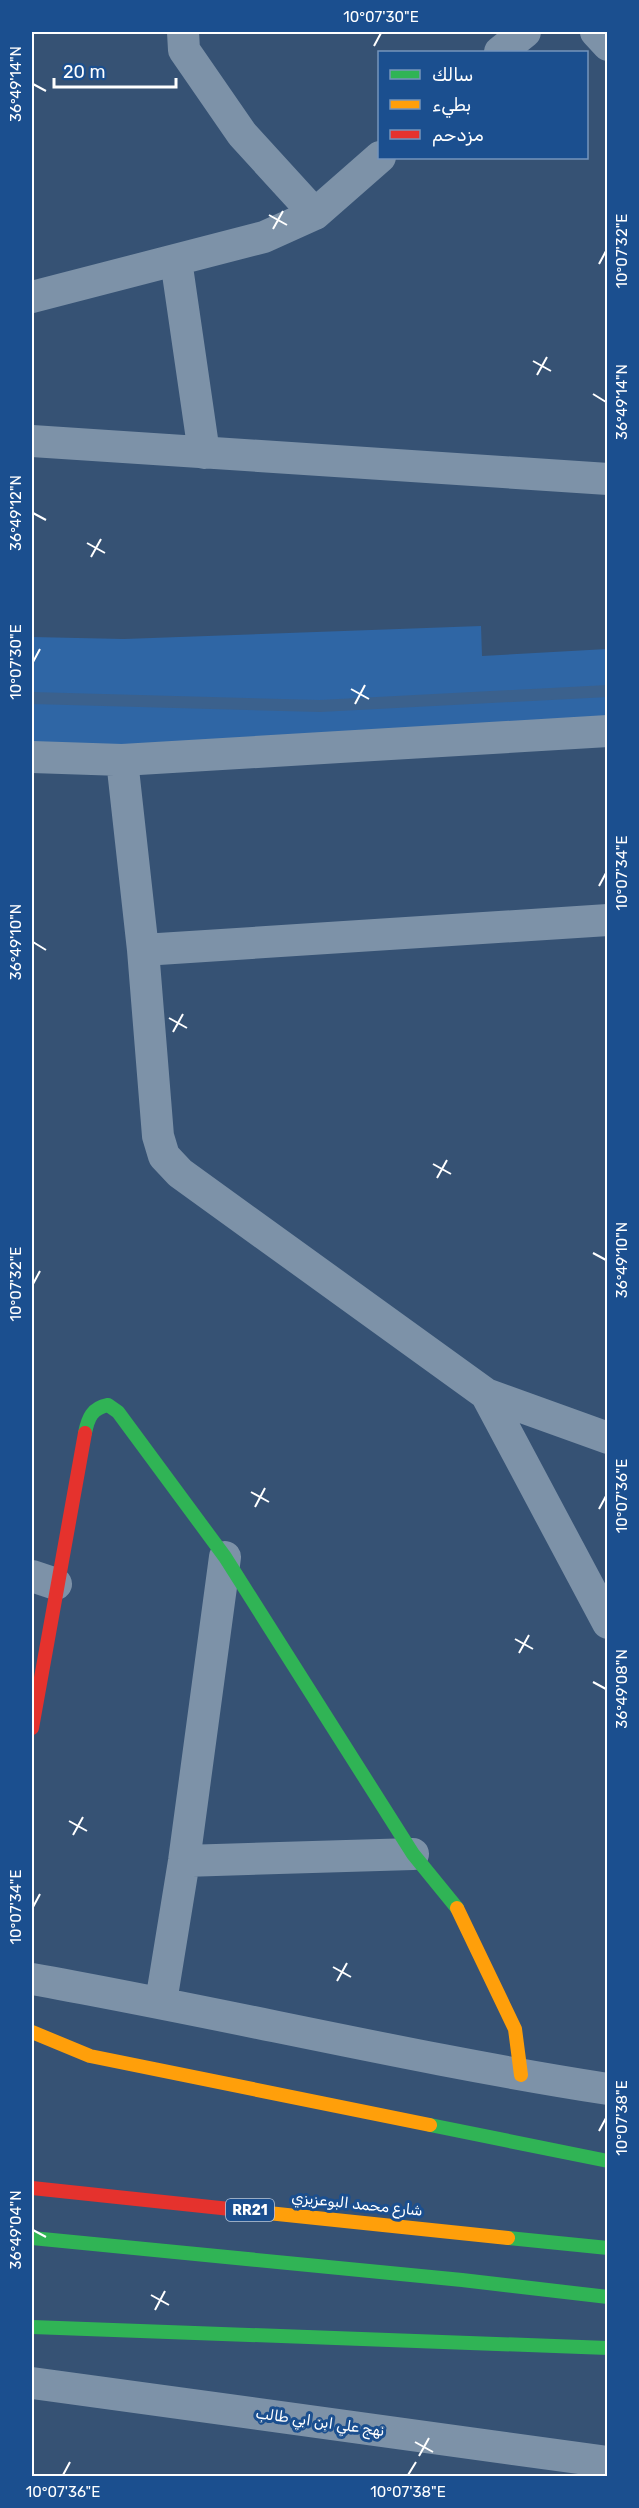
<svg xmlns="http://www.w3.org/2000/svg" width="639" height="2508" font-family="Rubik,'Noto Naskh Arabic',sans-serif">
  <rect width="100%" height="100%" fill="#365274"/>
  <!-- green -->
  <path fill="#2f66a5" d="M481 626 482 656 607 649V721L138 751 32 746V637L124 639Z"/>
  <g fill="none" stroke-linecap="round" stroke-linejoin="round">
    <!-- stream -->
    <path stroke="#3b618d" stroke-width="12" d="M32 698 320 706 608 691"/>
    <!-- street -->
    <path stroke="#7d92a8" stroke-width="32" d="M183 32 184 50 242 134 315 214
      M596 32 608 45
      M500 52 525 32
      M176 260 204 453
      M32 297 264 237 315 214 380 157
      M32 441 608 479
      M32 757 122 760 608 731
      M122 760 143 950 158 1136 164 1156 180 1173 486 1394 608 1438
      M143 950 608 920
      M486 1394 608 1623
      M32 1576 56 1584
      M184 1861 413 1854
      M32 1979C224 2013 414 2059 608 2089
      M161 2002 184 1861 225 1557
      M32 2383 608 2462"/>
    <!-- fast -->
    <path stroke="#30b455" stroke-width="14" d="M85 1433C88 1418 92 1408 108 1405L118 1412 225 1557 413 1854 457 1908
      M430 2125 608 2161
      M32 2238 462 2280 608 2297
      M508 2238 608 2248
      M32 2327 608 2348"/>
    <!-- slow -->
    <path stroke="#ff9f0a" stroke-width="14" d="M457 1908 515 2029 521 2075
      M32 2032 90 2056 430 2125
      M268 2213 508 2238"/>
    <!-- jam -->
    <path stroke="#e5322d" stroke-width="14" d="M32 1728 85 1433
      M32 2188 268 2213"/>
  </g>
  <!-- ticks -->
  <path fill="none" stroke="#fff" stroke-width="2" d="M374 46 381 33M33 84 46 91M269 215 287 225M273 229 283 211M599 264 606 251M533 361 551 371M537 375 547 357M593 394 606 402M33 513 46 520M87 543 105 553M91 557 101 539M33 662 40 649M351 689 369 699M355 704 365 685M599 886 606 873M33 942 46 950M169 1018 187 1028M173 1032 183 1014M433 1164 451 1174M437 1178 447 1160M593 1253 606 1260M33 1284 40 1271M251 1492 269 1502M255 1507 265 1488M599 1509 606 1496M515 1639 533 1649M519 1653 529 1635M593 1682 606 1689M69 1821 87 1831M73 1835 83 1817M33 1907 40 1894M333 1967 351 1977M337 1981 347 1963M599 2131 606 2118M33 2230 46 2237M151 2295 169 2305M155 2310 165 2291M415 2442 433 2452M419 2456 429 2438M63 2475 70 2462M408 2475 416 2462"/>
  <g text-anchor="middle" stroke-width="6" stroke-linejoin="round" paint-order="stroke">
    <!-- shield labels -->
    <rect fill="#1b4f8f" stroke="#bbcadd" stroke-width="1.5" x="226" y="2199" width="48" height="22" rx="4.5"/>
    <g font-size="14" font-weight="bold" fill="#fff">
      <text x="250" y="2215">RR21</text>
    </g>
    <!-- street labels -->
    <g font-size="15" fill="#fff" stroke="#1b4f8f">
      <text transform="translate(357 2204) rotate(6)" y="5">شارع محمد البوعزيزي</text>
      <text transform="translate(320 2422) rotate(8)" y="5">نهج علي ابن ابي طالب</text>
    </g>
  </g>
  <!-- border -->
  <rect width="639" height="2508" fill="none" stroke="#1b4f8f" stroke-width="66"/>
  <!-- legend -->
  <rect x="378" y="51" width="210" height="108" fill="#1b4f8f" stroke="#7695bc" stroke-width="1.5"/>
  <rect x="390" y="70" width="30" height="9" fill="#30b455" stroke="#7695bc" stroke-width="1.5"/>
  <text x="432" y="81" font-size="18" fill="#ffffff">سالك</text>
  <rect x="390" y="100" width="30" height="9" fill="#ff9f0a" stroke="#7695bc" stroke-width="1.5"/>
  <text x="432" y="111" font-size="18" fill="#ffffff">بطيء</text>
  <rect x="390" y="130" width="30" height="9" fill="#e5322d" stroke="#7695bc" stroke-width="1.5"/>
  <text x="432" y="141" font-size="18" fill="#ffffff">مزدحم</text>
  <!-- scale -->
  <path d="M54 78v9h122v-9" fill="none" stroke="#ffffff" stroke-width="3"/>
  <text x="63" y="78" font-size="18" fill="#ffffff" stroke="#1b4f8f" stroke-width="4.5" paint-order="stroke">20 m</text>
  <rect x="33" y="33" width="573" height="2442" fill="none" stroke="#fff" stroke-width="2"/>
  <g font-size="15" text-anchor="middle" fill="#fff">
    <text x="381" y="22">10°07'30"E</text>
    <text transform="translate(16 84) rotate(-90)" y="5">36°49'14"N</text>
    <text transform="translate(622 251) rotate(-90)" y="5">10°07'32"E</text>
    <text transform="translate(622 402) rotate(-90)" y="5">36°49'14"N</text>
    <text transform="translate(16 513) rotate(-90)" y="5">36°49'12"N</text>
    <text transform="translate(16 662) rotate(-90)" y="5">10°07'30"E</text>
    <text transform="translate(622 873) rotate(-90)" y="5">10°07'34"E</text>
    <text transform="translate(16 942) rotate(-90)" y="5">36°49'10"N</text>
    <text transform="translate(622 1260) rotate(-90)" y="5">36°49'10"N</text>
    <text transform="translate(16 1284) rotate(-90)" y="5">10°07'32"E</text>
    <text transform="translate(622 1496) rotate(-90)" y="5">10°07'36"E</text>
    <text transform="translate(622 1689) rotate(-90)" y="5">36°49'08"N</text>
    <text transform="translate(16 1907) rotate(-90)" y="5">10°07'34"E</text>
    <text transform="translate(622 2118) rotate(-90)" y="5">10°07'38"E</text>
    <text transform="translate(16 2230) rotate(-90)" y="5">36°49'04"N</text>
    <text x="63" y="2497">10°07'36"E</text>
    <text x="408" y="2497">10°07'38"E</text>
  </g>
</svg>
